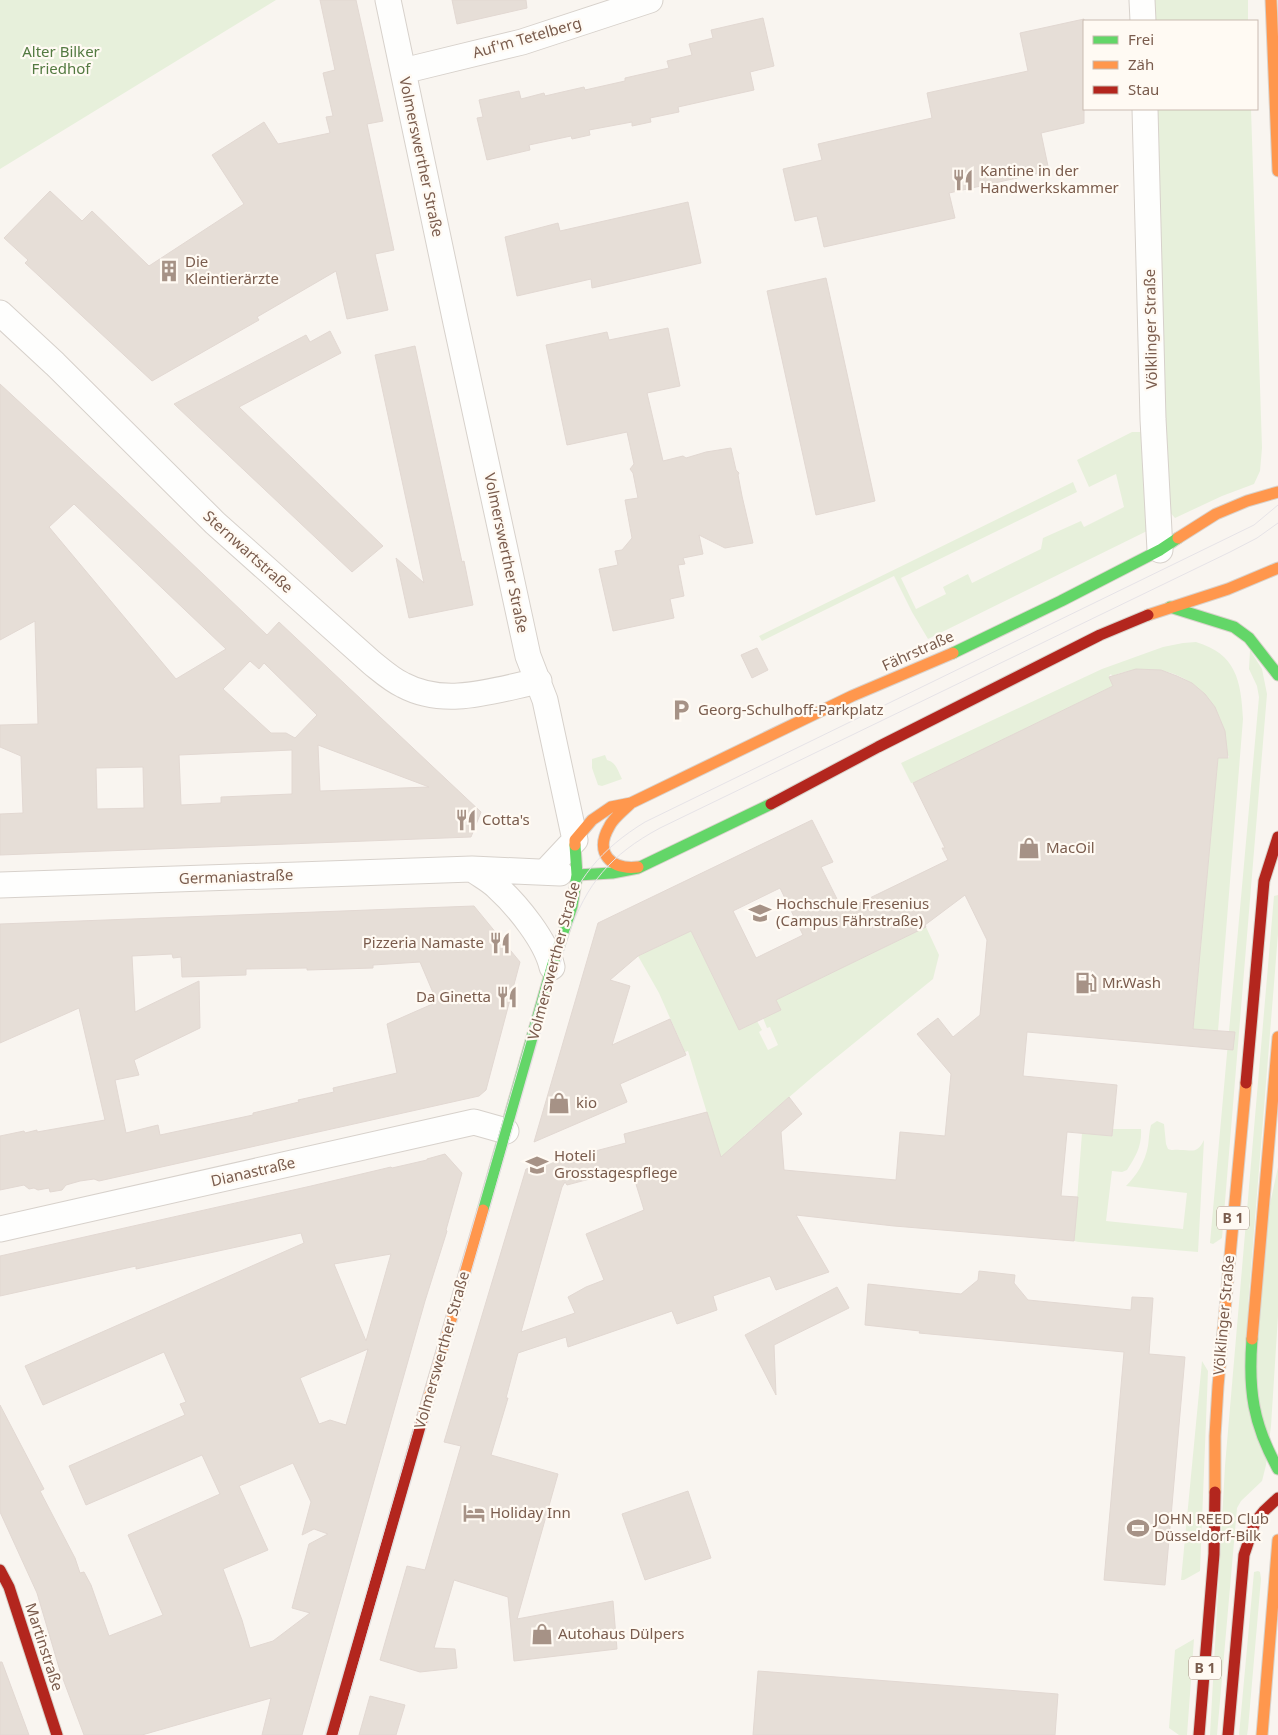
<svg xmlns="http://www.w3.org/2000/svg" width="1278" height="1735" font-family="'Noto Sans',sans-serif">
  <rect width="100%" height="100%" fill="#f9f5f0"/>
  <!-- green -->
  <path fill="#e7f0db" d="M0 0H276L0 169Z
    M1150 0H1248V21H1150Z
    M1153 109H1251L1262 448 1260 471 1254 484 1222 496 1175 518 1166 508Z
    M1132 432H1143L1147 531 928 639 912 612 894 576 762 641 759 636 1073 482 1077 492 901 578 916 609 946 594 943 587 968 574 972 583 1041 549 1043 538 1081 521 1084 527 1124 507 1116 474 1089 487 1077 460Z
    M1196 642C1236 654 1241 680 1243 719L1218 1031 1193 1029 1218 758H1229V756L1227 755C1227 692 1171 653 1112 676L1111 674 1109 676 1113 686 913 783H911L901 763 1102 669 1163 647 1183 643Z
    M1250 650 1262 669 1267 694 1222 1238 1213 1244 1210 1243 1259 697 1257 686 1249 669Z
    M605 755 607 760C616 762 618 771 622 779L602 786 598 785 592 768V759Z
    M1278 895V934L1248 1306 1278 1167V1316L1271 1426 1266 1465 1262 1481 1241 1501 1237 1508 1217 1735H1210L1225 1466 1274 896Z
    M926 927 939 955 933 979 816 1074 744 1136 751 1158 726 1175 688 1051 685 1052 659 993 638 956 691 931 739 1030 757 1021 762 1030 759 1032 768 1050 778 1045 770 1027 767 1028 763 1018 780 1010 776 1000Z
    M1157 1121 1164 1124 1166 1144 1168 1149C1173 1151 1175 1149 1180 1150 1193 1150 1197 1154 1204 1140L1198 1252 1079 1242 1074 1241 1082 1133 1112 1136 1113 1129H1141C1142 1146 1136 1156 1127 1170L1122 1172 1112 1171 1106 1221 1183 1229 1187 1193 1126 1186C1137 1175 1145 1162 1148 1146 1149 1139 1149 1132 1151 1125Z
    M1202 1361 1208 1371 1200 1571 1184 1580H1181Z
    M1258 1571 1260 1572 1261 1579 1248 1729 1247 1735H1239L1254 1572Z
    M1194 1639 1187 1735H1179L1169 1728 1175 1650Z"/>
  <!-- building -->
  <path fill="#e6ded7" stroke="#e2d8d2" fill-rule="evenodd" d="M320 0H356L383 121 367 124 394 250 375 254 388 310 347 319 336 271 257 317 259 320 152 381 25 263 28 260 4 238 50 191 82 221 92 211 149 266 244 204 212 155 264 122 278 144 330 133 326 117 333 116 323 73 335 70Z
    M452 0H526L527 8 457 24Z
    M763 18 774 66 750 72 754 90 678 107 679 112 650 118 651 122 632 126V122L589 130 590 135 572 139 571 136 529 145 530 150 487 160 477 118 483 117 479 100 519 91 521 99 544 93 545 96 584 87 585 90 625 81V78L669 68 667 61 692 55 689 44 713 38 711 30Z
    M1084 19V123L1041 133 1049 171 949 193 955 218 824 247 817 216 795 221 783 169 822 160 818 144 932 118 927 93 1028 71 1020 33Z
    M688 202 701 263 592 288 591 279 517 296 505 237 558 223 560 231Z
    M826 278 875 501 816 515 767 291Z
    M668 328 680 386 647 393 663 461 683 456 686 458 706 452 731 448 736 470 739 473 738 475 742 496 753 543 725 548 699 535 703 554 683 558 685 564 678 565 684 596 670 599 674 618 613 631 599 569 618 565 615 551 622 550 632 538 625 500 638 498 633 473 630 469 634 464 627 432 567 445 546 345 607 332 609 340Z
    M330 331 341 353 239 407 383 546 352 572 174 404 306 335 310 342Z
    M415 346 462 562 464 561 473 605 409 618 396 558 424 583 375 355Z
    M0 384 122 497 267 635 279 622 481 812 471 837 0 855V814L23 813 21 756 0 747V725L38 724 35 621 0 640ZM74 504 163 589 226 649 176 679 49 527ZM250 661 259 669 264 663 317 715 295 738 286 733H271L223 689ZM318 745 429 787 320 791ZM292 750V794L221 797V803L181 805 179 755ZM143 767 144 808 97 809 96 768Z
    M757 648 768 670 752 678 741 655Z
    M1136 669 1161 670 1177 676 1192 683 1205 694 1215 707 1225 731 1228 758H1218L1193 1029 1235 1032 1233 1050 1027 1032 1023 1076 1117 1085 1112 1136 1067 1132 1061 1196 1078 1197 1074 1241 894 1226 796 1215 829 1272 776 1290 770 1276 713 1296 717 1310 677 1324 672 1311 568 1347 566 1337 518 1353 506 1398H508L491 1455 558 1474 517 1619 613 1601 617 1649 514 1661 508 1597 454 1580 434 1648 455 1649 457 1668 420 1672 380 1660 407 1566 425 1570 461 1446 444 1442 526 1169 626 1143 624 1134 707 1112 721 1157 789 1097 802 1114 781 1132 784 1170 896 1180 900 1132 945 1136 951 1074 917 1034 938 1018 953 1037 980 1015 987 940 965 895 925 925 926 927 776 1000 781 1010 739 1030 691 931 638 956 610 980 630 986 612 1045 670 1019 686 1055 620 1084 627 1102 534 1142 598 923 812 820 833 862 821 867 843 911 948 860 942 848H945L913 783 1113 686 1109 677ZM780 888 803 935 756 958 733 911ZM631 1168 644 1210 586 1234 604 1280 586 1287 568 1297 575 1313 521 1332 562 1187 565 1182 567 1185Z
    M474 906 520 962 486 1090 479 1096 99 1181 94 1179 80 1181 66 1185 62 1190 50 1192 49 1188 38 1190 34 1188 29 1189 24 1185 0 1190V1136L24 1131 25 1133 37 1130V1132L105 1120 79 1008 0 1043V924ZM172 954 173 958 181 957 182 977 246 975V969L307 968V970L342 969 373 968V965L420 962 437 1002 387 1024 397 1073 333 1088 334 1092 298 1100 299 1102 253 1113V1115L160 1135 158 1125 126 1133 115 1080 139 1075 134 1060 200 1028 199 981 135 1012 132 956Z
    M445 1154 462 1173 446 1230 447 1231 425 1301 302 1735H262L271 1698 142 1735H84L60 1671 37 1593 0 1512V1405L44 1489 40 1491 75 1558 80 1573 84 1572 91 1585 109 1636 163 1615 128 1535 220 1494 202 1455 86 1505 69 1466 185 1415 180 1404 186 1402 164 1352 43 1405 25 1366 304 1243 301 1233 136 1269V1266L0 1296V1256L311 1186 391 1167 392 1168 427 1160V1159ZM391 1254 366 1341 334 1264ZM368 1349 346 1425 330 1420 319 1424 300 1378ZM293 1463 311 1502 302 1535 314 1529 328 1534 309 1544 292 1608 310 1613 273 1641 250 1648 242 1620 223 1569 268 1550 239 1486Z
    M979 1271 1015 1275 1014 1283 1028 1300 1131 1310 1132 1297 1153 1298 1149 1354 1185 1357 1165 1585 1104 1580 1124 1352 919 1333 920 1331 865 1325 868 1284 961 1294 978 1280Z
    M837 1287 849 1308 774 1345 776 1395 745 1335Z
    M688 1491 711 1558 645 1580 622 1514Z
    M0 1662H2L29 1735H0Z
    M758 1671 1058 1694 1055 1735H753Z
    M370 1696 405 1705 396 1735H359Z"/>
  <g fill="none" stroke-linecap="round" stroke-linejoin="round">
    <!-- street casing -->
    <g stroke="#d7d1cb" stroke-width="27">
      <path id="street" d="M388 0 456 323 528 656 545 700 575 840 545 872
        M1142 0 1143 21
        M403 71 522 42 650 0
        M1145 109 1153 419 1160 550
        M0 313 55 364 215 523 372 663C382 671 392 680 403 685 446 708 494 690 539 681
        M472 869C480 875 490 880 497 887 518 906 546 941 552 967
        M0 885 472 869 560 873
        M0 1229 474 1122 506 1131"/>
    </g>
    <!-- fast casing -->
    <g stroke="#d9d2cb" stroke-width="13">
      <path id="fast" d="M1170 607 1234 627 1249 638 1278 675
        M953 653 1061 601 1160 550 1178 538
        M577 875 612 873 638 868 771 804
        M483 1210 552 967 572 906 577 875 575 845
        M1252 1339C1248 1390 1253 1424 1278 1469"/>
    </g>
    <!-- slow casing -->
    <g stroke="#d9d2cb" stroke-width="13">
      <path id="slow" d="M1271 0 1278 171
        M1178 538 1216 514 1247 501 1278 492
        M1148 615 1228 589 1278 568
        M630 804C623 811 613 818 609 827 594 853 611 870 638 867
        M575 845V840L592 820 611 807 631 803 852 696 953 653
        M1252 1339 1278 1037
        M423 1416 483 1210
        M1215 1492V1436L1218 1386 1246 1083
        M1262 1735 1278 1540"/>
    </g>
    <!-- jam casing -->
    <g stroke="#d9d2cb" stroke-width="13">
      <path id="jam" d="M771 804 878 747 1100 635 1148 615
        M1246 1083 1264 881 1278 837
        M0 1570 9 1587 57 1735
        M332 1735 423 1416
        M1199 1735 1214 1554 1215 1492
        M1228 1735 1244 1555 1255 1522 1264 1511 1278 1498"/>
    </g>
    <!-- street -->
    <use href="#street" stroke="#fefefd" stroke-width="25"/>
    <!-- fast -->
    <use href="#fast" stroke="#63d668" stroke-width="11"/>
    <!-- slow -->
    <use href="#slow" stroke="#ff974d" stroke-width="11"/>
    <!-- jam -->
    <use href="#jam" stroke="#b3261e" stroke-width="11"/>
    <!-- tram -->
    <path stroke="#e6e3e7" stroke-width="1" d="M325 1735 559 928C576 879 601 849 645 822L1254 525 1278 505
      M338 1735 568 936C587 883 610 855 660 828L1230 552 1257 538 1278 523"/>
  </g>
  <!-- icons -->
  <defs>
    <g id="restaurant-bare" transform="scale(1.725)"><path d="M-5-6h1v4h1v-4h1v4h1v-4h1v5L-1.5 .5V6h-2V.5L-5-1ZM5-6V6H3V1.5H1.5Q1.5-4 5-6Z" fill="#a69286" stroke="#fffaf3" stroke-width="2.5" paint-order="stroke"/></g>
    <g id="building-bare" transform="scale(1.725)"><path d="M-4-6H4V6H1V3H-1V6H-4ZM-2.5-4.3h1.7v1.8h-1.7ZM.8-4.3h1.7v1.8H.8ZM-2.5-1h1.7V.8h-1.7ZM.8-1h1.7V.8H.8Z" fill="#a69286" stroke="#fffaf3" stroke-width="2.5" paint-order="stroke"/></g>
    <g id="parking-bare" transform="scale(1.725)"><path d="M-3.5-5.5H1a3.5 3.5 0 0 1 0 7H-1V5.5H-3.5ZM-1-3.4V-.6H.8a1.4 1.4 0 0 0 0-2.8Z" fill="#a69286" stroke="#fffaf3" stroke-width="2.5" paint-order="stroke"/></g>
    <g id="shop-bare" transform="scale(1.725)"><path d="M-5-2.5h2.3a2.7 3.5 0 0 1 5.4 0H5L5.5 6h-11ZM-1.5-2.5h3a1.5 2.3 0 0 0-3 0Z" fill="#a69286" stroke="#fffaf3" stroke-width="2.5" paint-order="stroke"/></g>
    <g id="university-bare" transform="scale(1.725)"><path d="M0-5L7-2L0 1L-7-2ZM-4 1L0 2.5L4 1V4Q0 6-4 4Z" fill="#a69286" stroke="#fffaf3" stroke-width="2.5" paint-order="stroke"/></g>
    <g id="fuel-bare" transform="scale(1.725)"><path d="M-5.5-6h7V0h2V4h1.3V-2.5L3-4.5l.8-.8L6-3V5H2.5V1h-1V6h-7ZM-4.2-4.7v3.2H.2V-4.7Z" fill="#a69286" stroke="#fffaf3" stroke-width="2.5" paint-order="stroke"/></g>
    <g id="school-bare" transform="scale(1.725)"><path d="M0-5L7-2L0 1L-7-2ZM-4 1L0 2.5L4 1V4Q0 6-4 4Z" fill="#a69286" stroke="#fffaf3" stroke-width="2.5" paint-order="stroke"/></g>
    <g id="hotel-bare" transform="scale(1.725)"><path d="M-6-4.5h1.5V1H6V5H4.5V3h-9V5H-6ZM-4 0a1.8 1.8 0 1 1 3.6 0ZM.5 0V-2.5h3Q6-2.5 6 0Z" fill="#a69286" stroke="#fffaf3" stroke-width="2.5" paint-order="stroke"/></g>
    <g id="stadium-bare" transform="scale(1.725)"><path d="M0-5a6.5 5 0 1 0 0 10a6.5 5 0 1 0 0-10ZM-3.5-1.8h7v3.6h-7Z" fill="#a69286" stroke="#fffaf3" stroke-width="2.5" paint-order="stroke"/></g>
  </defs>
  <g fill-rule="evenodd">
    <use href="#restaurant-bare" x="963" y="180"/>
    <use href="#building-bare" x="169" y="271"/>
    <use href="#parking-bare" x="681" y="710"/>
    <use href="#restaurant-bare" x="466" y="820"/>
    <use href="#shop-bare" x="1029" y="848"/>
    <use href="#university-bare" x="760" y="913"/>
    <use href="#restaurant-bare" x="500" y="943"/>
    <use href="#fuel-bare" x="1086" y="983"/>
    <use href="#restaurant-bare" x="507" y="997"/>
    <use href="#shop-bare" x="559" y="1103"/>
    <use href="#school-bare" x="537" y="1165"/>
    <use href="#hotel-bare" x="474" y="1513"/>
    <use href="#stadium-bare" x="1138" y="1528"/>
    <use href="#shop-bare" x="542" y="1634"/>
  </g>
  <g text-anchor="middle" stroke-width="4.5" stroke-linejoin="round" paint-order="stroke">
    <!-- shield labels -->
    <g fill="#fffaf3" stroke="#a28b7f" stroke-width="1">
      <rect x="1217" y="1206.5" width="32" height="23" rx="4"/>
      <rect x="1189" y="1656.5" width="32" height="23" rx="4"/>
    </g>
    <g font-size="14" font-weight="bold" fill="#7a5c4d">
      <text x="1233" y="1223">B 1</text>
      <text x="1205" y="1673">B 1</text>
    </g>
    <!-- street labels -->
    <g font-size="15" fill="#7a5c4d" stroke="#fffaf3">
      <text transform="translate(527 38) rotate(-16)" y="5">Auf'm Tetelberg</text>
      <text transform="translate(421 157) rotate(78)" y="5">Volmerswerther Straße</text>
      <text transform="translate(1151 329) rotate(-91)" y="5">Völklinger Straße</text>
      <text transform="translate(248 552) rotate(42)" y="5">Sternwartstraße</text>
      <text transform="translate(506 553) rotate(78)" y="5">Volmerswerther Straße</text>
      <text transform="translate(918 651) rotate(-24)" y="5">Fährstraße</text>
      <text transform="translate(236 877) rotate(-2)" y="5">Germaniastraße</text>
      <text transform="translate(554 961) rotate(-75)" y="5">Volmerswerther Straße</text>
      <text transform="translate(253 1172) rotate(-13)" y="5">Dianastraße</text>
      <text transform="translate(1224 1315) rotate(-85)" y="5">Völklinger Straße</text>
      <text transform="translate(442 1350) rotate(-74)" y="5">Volmerswerther Straße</text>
      <text transform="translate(44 1647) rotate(72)" y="5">Martinstraße</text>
    </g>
    <!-- park labels -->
    <g font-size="15" fill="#537a41" stroke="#fffaf3">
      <text x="61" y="57">Alter Bilker<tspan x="61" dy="17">Friedhof</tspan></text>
    </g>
    <!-- poi labels -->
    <g font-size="15" fill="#7a5c4d" stroke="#fffaf3" text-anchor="start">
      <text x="980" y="176">Kantine in der<tspan x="980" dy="17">Handwerkskammer</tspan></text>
      <text x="185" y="267">Die<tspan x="185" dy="17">Kleintierärzte</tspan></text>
      <text x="698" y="715">Georg-Schulhoff-Parkplatz</text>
      <text x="482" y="825">Cotta's</text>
      <text x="1046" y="853">MacOil</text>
      <text x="776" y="909">Hochschule Fresenius<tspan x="776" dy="17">(Campus Fährstraße)</tspan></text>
      <text x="484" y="948" text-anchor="end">Pizzeria Namaste</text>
      <text x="1102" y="988">Mr.Wash</text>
      <text x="491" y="1002" text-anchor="end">Da Ginetta</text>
      <text x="576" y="1108">kio</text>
      <text x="554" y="1161">Hoteli<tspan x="554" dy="17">Grosstagespflege</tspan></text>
      <text x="490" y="1518">Holiday Inn</text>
      <text x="1154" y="1524">JOHN REED Club<tspan x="1154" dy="17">Düsseldorf-Bilk</tspan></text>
      <text x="558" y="1639">Autohaus Dülpers</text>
    </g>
  </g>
  <!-- legend -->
  <rect x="1083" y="20" width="175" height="90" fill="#fffaf3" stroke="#cabbb1"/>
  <rect x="1093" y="36" width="25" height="8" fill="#63d668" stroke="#cabbb1"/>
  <text x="1128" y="45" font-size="15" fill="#7a5c4d">Frei</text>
  <rect x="1093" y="61" width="25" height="8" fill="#ff974d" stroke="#cabbb1"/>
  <text x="1128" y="70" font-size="15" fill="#7a5c4d">Zäh</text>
  <rect x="1093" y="86" width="25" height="8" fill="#b3261e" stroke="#cabbb1"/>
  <text x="1128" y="95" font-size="15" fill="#7a5c4d">Stau</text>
</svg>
